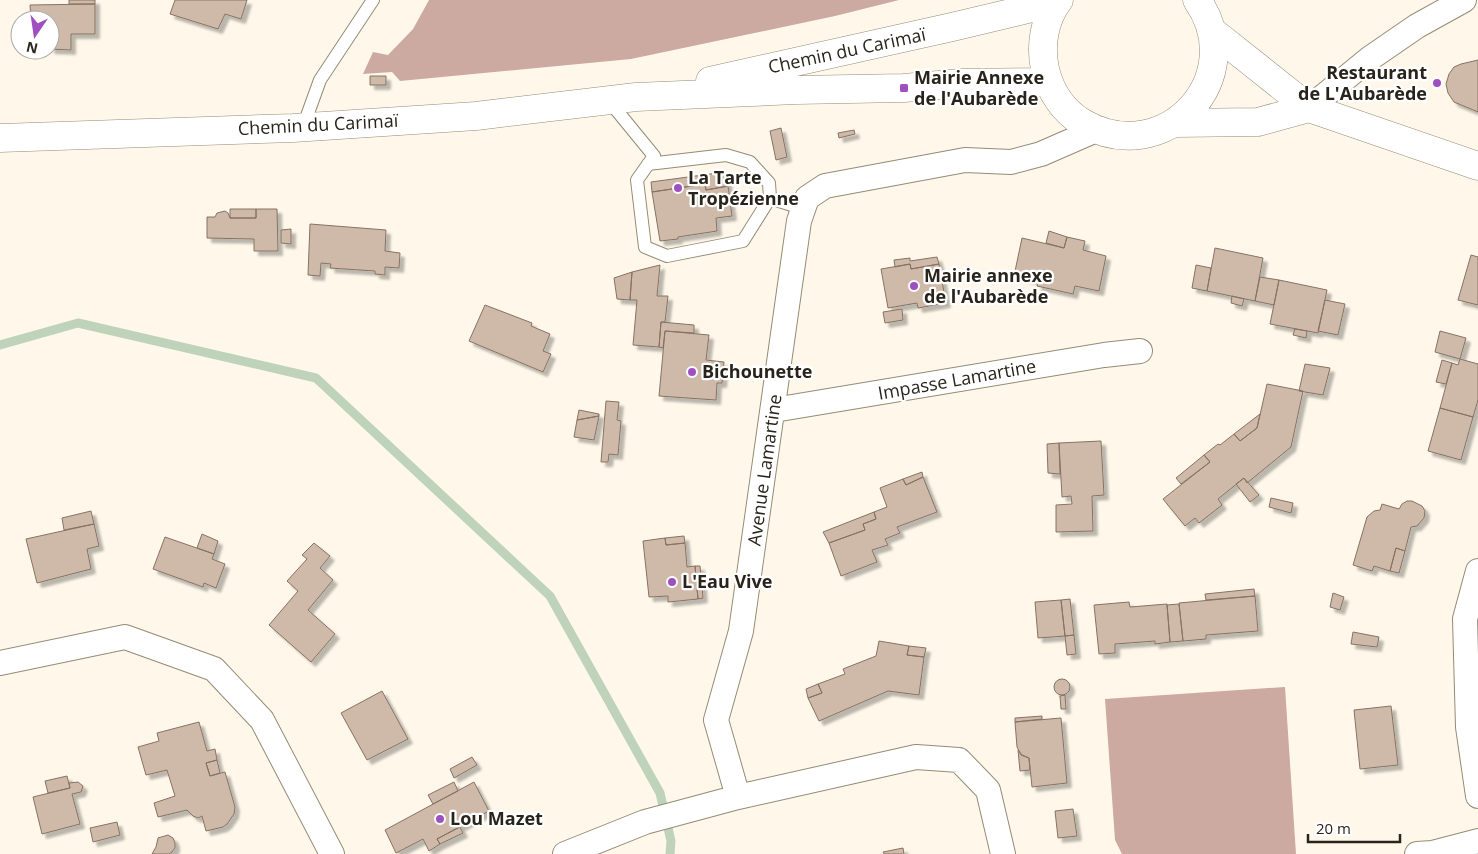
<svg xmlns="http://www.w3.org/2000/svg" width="1478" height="854" font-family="'Open Sans',sans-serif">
  <defs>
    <filter id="shadow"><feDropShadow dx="4.5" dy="4.5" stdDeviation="1" flood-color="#0004"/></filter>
  </defs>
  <rect width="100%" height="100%" fill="#fff8ea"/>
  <!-- forest -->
  <path fill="#cdaaa1" d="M429 0H899L835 16 631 59 400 81 392 72 363 74 373 52 388 55 413 29Z
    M1285 687 1296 854H1122L1115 840 1105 699Z"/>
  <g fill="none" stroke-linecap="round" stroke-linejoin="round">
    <!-- stream -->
    <path stroke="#bed3b9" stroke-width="9" d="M0 345 78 323 316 378 550 596 660 793 671 841 670 854"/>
  </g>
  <!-- building -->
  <path fill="#cfbaa9" stroke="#867263" filter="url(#shadow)" d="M69 0H95V4H69Z
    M175 0H247L241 19 225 14 218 29 170 14Z
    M95 4V34H71V50L50 49V20H31L30 5Z
    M1478 60V112L1454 102 1448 93 1446 84 1449 74 1454 67 1461 64Z
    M370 76H386V85H370Z
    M781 128 787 157 776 160 770 131Z
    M854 130 855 134 839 138 838 133Z
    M725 172 728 186 706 190 705 184 652 192 651 182Z
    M705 184 706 190 728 186 732 216 716 218 717 231 678 237V239L660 241 652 192Z
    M230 209H256V218H230Z
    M256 209H277L278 251H254V239L207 238V217H215L217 213 225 211 228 213 230 218H256Z
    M310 224 386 230 385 251 400 253 399 268 385 267V275L375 274V271L330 268 331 264 321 263 320 276 308 275Z
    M291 229V244L281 243V230Z
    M1049 231 1067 237 1064 248 1046 243Z
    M1067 237 1085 241 1083 250 1106 256 1099 291 1075 286 1073 294 1037 286 1038 281 1014 276 1022 238 1064 248Z
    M1215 248 1263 258 1255 301 1207 291Z
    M1471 255 1478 257V305L1458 300Z
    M937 257 939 264 911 269 910 264 895 267 894 260 910 258V261Z
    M910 264 911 269 939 264 946 303 918 308 917 303 888 308 881 269Z
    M660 265 657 296H668L665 322H661L659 347 633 345 637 300H630L632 272Z
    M1196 265 1211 268 1207 291 1192 288Z
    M632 272 630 300 617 299 614 278Z
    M1260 277 1279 280 1274 305 1255 301Z
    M1279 280 1327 290 1318 333 1270 324Z
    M1232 296 1244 299 1242 306 1231 303Z
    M1325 300 1345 304 1338 335 1318 331Z
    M485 305 532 323 531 326 550 334 543 351 551 354 543 372 469 341Z
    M902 309 903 320 885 323 883 312Z
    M661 322 694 325V333L665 331 663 348 659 347Z
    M1295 329 1307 331 1306 338 1293 335Z
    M665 331 709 335 706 360 724 362 722 383H717L716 400 659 396Z
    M1440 331 1466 338 1460 359 1435 352Z
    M1460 359 1478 364V400L1473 417 1440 408 1452 363 1458 365Z
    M1442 360 1452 363 1446 384 1436 382Z
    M1305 364 1330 368 1323 395 1299 391Z
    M1267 384 1303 391 1291 447 1247 483 1244 478 1218 499 1222 505 1199 523 1195 518 1185 526 1163 499 1210 462 1204 455 1218 444 1220 445 1234 434 1240 441 1257 428Z
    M606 401 619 402 617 420 621 421 618 455 609 454 608 462H601Z
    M1440 408 1473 417 1461 460 1428 451Z
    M579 410 599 414V416L577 420Z
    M1260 414 1257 428 1240 441 1234 434Z
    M599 416 594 440 574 437 577 420Z
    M1101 441 1104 495 1092 496 1093 531 1056 532V505L1072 504 1071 496 1062 497 1059 443Z
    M1059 443 1060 474 1048 473 1047 444Z
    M1204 455 1210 462 1181 484 1176 478Z
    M922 472 923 477 906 485 903 479Z
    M923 477 937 512 897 527 900 533 885 539 888 545 872 550 877 562 841 576 829 543 865 530 863 524 876 519 874 512 887 507 880 488 903 479 906 485Z
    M1244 478 1259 495 1250 502 1236 484Z
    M1271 498 1293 503 1291 513 1269 507Z
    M1407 501H1412L1422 506 1425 511 1424 518 1417 526 1411 527 1405 551 1396 548 1390 571 1374 566 1372 571 1353 565 1367 517 1374 511 1380 510 1382 504 1399 509 1402 504Z
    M91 511 94 524 64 530 62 518Z
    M874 512 876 519 863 524 865 530 829 543 823 532Z
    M94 524 99 546 87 549 91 569 37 583 26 539Z
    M202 534 218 541 214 554 197 548Z
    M684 536 685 543 666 545 665 538Z
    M165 537 214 554 212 559 225 564 216 588 204 583 203 587 153 569Z
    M665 538 666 545 685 543 687 567 695 566 698 599 668 602V596L649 597 643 541Z
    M314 543 330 556 320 568 333 580 308 610 335 634 311 662 269 625 298 591 287 581 307 559 302 555Z
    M1396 548 1405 551 1399 573 1390 571Z
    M695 566H700L703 598 698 599Z
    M1254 589 1255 596 1206 600 1205 594Z
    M1333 593 1344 597 1340 610 1330 607Z
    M1255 596 1258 631 1206 635V639L1183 641 1179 603Z
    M1070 599 1074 635 1065 636 1061 600Z
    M1061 600 1065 636 1038 638 1035 602Z
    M1129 602 1130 607 1167 604 1170 642 1155 644V641L1115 644V653L1099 654 1094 605Z
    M1179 604 1183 641 1170 642 1167 605Z
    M1353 632 1379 637 1377 647 1351 644Z
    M1074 635 1076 654 1067 655 1065 636Z
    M879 641 909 646 907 655 924 657 919 695 888 691 819 721 808 698 822 693 818 684 845 674 843 669 876 656Z
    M909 646 926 648 924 657 907 655Z
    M1054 687a8 8 0 1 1 16 0a8 8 0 1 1-16 0Z
    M818 684 822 693 808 698 806 689Z
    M382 691 408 739 367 760 341 713Z
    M1065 695 1066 709H1061L1060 696Z
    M1391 706 1398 765 1360 769 1354 710Z
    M1042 716V719L1015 722V718Z
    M1061 718 1067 783 1032 787 1029 758 1021 755 1017 747 1015 722Z
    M199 722 207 751 215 749 217 760 206 763 210 776 225 772 235 807 234 814 227 824 223 827 206 831 202 816 198 818 193 816 187 810 158 817 154 803 175 796 167 770 146 775 138 747 159 741 157 733Z
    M1018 750 1022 755 1029 758 1030 770 1020 771Z
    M472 757 477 765 454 778 450 769Z
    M217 760 220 773 210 776 206 763Z
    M67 776 70 788 48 793 45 781Z
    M78 782 83 786 81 792 72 794 80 824 42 834 33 797 70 788 69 783Z
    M454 782 458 791 433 804 428 795Z
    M474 782 489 811 437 839 440 844 429 851 423 839 396 853 385 830Z
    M1073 809 1077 836 1058 838 1055 811Z
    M117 822 120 835 93 842 90 828Z
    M460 827 463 833 440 844 437 839Z
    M168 835 173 838 175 843V848L172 852 169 854H152L156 847 158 838Z
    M903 848 904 854H884L883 852Z"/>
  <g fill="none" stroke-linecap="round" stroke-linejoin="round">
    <!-- lane casing -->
    <g stroke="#958b75" stroke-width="14">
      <path id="lane" d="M609 101 654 156 637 180 645 247 667 256 743 241 770 198 769 183 750 162 726 155 648 164
        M303 127 320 80 373 0
        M770 198 804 209"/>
    </g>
    <!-- street casing -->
    <g stroke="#958b75" stroke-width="26">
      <path id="street" d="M1309 108 1369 59 1417 26 1464 0
        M774 410 1104 355 1140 351
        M1478 571 1465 619 1468 727 1478 796
        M0 663 125 637 214 669 262 720 332 854
        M738 797 716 720 741 631 799 221 807 198 825 186 965 160 1011 162 1041 154 1096 130
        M565 854 645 822 738 797 916 757 959 760 988 790 1003 854
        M1417 854 1432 853 1478 841"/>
    </g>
    <!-- secondary casing -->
    <g stroke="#958b75" stroke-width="29">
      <path id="secondary" d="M1059 0C1044 19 1040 46 1045 69 1050 91 1063 111 1083 123 1165 170 1251 77 1197 0
        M1212 31 1309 108 1478 166
        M710 81 952 27 1057 2
        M1175 123 1258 122 1309 108
        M0 138 293 128 476 116 636 97 796 90 904 88 962 83 1048 82"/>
    </g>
    <!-- lane -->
    <use href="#lane" stroke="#fff" stroke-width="12"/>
    <!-- street -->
    <use href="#street" stroke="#fff" stroke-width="24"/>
    <!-- secondary -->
    <use href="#secondary" stroke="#fff" stroke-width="28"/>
  </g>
  <!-- markers -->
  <g fill="#9e50c1" stroke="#fff" stroke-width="2">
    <circle cx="1437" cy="83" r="5"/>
    <rect x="899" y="83" width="10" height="10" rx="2.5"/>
    <circle cx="678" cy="188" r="5"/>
    <circle cx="914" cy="286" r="5"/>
    <circle cx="692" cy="372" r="5"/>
    <circle cx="672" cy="582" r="5"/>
    <circle cx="440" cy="819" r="5"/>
  </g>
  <g text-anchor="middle" stroke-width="4.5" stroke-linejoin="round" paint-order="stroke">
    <!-- street labels -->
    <g font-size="18" fill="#28241b" stroke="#fff">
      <text transform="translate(847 51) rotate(-12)" y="6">Chemin du Carimaï</text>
      <text transform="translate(318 125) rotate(-3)" y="6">Chemin du Carimaï</text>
      <text transform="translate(957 380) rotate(-10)" y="6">Impasse Lamartine</text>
      <text transform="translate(765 470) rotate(-82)" y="6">Avenue Lamartine</text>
    </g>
    <!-- poi labels -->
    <g font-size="18" font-weight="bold" fill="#28241b" stroke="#fff" text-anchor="start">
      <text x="1427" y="79" text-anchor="end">Restaurant<tspan x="1427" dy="21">de L'Aubarède</tspan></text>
      <text x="914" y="84">Mairie Annexe<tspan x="914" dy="21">de l'Aubarède</tspan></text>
      <text x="688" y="184">La Tarte<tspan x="688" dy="21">Tropézienne</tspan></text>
      <text x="924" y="282">Mairie annexe<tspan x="924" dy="21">de l'Aubarède</tspan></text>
      <text x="702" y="378">Bichounette</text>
      <text x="682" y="588">L'Eau Vive</text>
      <text x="450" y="825">Lou Mazet</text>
    </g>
  </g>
  <!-- north arrow -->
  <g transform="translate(35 35) rotate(193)"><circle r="24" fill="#ffffff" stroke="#a9a7a4"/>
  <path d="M0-4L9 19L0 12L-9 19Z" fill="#9e50c1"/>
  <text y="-8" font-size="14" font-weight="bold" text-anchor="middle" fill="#28241b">N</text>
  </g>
  <!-- scale -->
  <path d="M1308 834v8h92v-8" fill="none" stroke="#28241b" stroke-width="2.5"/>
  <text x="1316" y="834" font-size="15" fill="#28241b" stroke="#ffffff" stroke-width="4" paint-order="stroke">20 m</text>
</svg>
